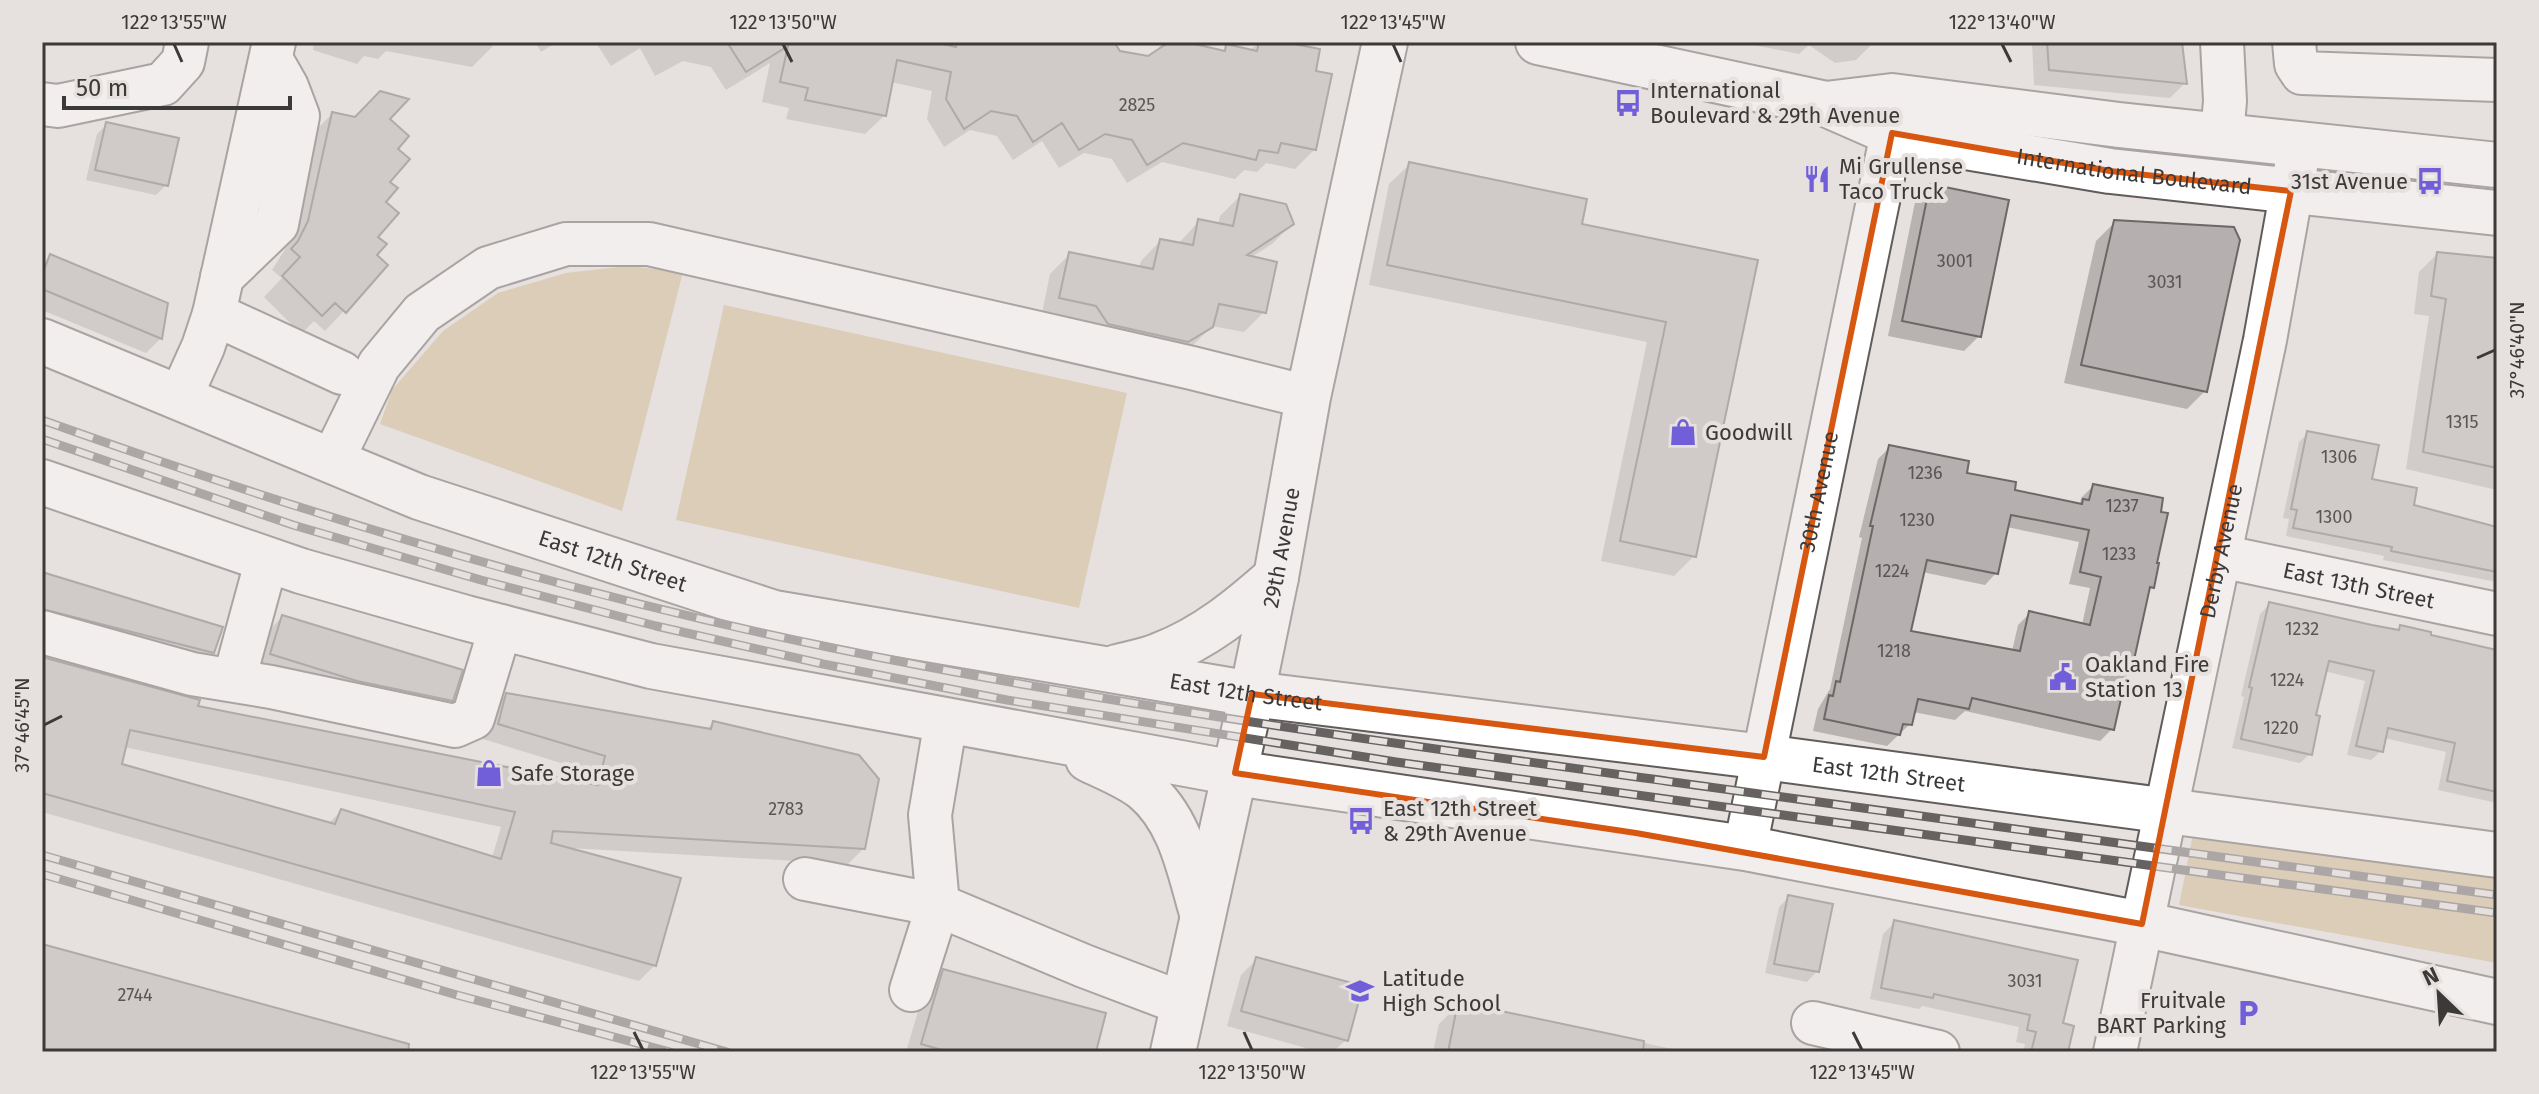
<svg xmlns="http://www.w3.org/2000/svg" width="2539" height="1094" font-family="'Fira Sans',sans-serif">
  <rect width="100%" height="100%" fill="#e6e0de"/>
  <!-- green -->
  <path fill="#d0b68c" d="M627 266 683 272 622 511 380 424 392 390 443 331 498 293 566 273Z
    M724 305 1127 393 1079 608 676 520Z
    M2193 834 2497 870V963L2179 905Z"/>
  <!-- shadow -->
  <path fill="#0003" fill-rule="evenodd" d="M42 42H46L42 55Z
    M314 42H493L492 47 472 67 386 51 378 59 364 56 357 64 313 50Z
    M535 42H557L541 52Z
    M591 42H924L942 46 943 42H1111L1118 52 1148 58 1173 42 1222 52 1227 47 1249 51 1259 42H1273L1314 72 1315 149 1295 169 1266 163 1257 172 1244 170 1235 179 1162 162 1127 183 1112 159 1084 153 1059 168 1042 141 1013 160 997 136 970 130 944 147 927 119 932 91 891 82 885 115 865 134 786 119 789 108 762 102 770 63 726 90 711 67 683 61 655 76 640 48 611 66 596 43Z
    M1738 42H1874L1856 60 1835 63 1809 45 1799 54Z
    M2032 42H2180L2185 83 2170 98 2034 85Z
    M332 114 355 119H388L395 149 375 237V255L386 266 325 331 314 321 301 334 264 297 282 278 272 270 289 243 312 134Z
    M107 124 166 185 156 195 86 180 97 134Z
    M1409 165 1580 226 1756 262 1694 556 1674 576 1601 561 1647 342 1369 285 1389 184Z
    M1930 186 1979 336 1964 351 1888 336 1915 202Z
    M1240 196 1292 224 1272 244 1250 258 1264 312 1244 332 1212 326 1191 347 1041 318 1050 274 1070 254 1139 268 1141 261 1160 241 1178 244 1199 221 1218 225 1220 216Z
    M2115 222 2205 391 2187 409 2064 383 2096 241Z
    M2437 254 2497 260V490L2406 469 2429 316 2414 314 2419 272Z
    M50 257 161 338 146 353 42 310V265Z
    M2308 433 2370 480 2411 506 2497 529V582L2383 560 2384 556 2286 536 2289 519 2283 518 2299 442Z
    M1890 447 2012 492 2080 505 2081 498 2093 486 2152 587 2148 591 2132 659 2127 665 2112 729 2100 741 1965 711 1955 720 1913 712 1910 724 1887 746 1813 731 1818 709 1830 689 1862 538 1859 537 1878 459ZM2007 527 2079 542 2069 584 2090 588 2082 625 2029 614 2018 625 2012 651 1909 632 1922 572 1985 585 1996 573Z
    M42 575 213 652 197 668 42 627Z
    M2270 604 2397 631 2401 627 2428 637 2497 652V803L2438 790 2446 752 2384 738 2381 751 2371 760 2347 755 2365 681 2324 671 2314 717 2310 754 2300 763 2232 748 2244 697 2241 696 2260 614Z
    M282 617 451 699 436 715 256 669 267 632Z
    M42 659 196 707 587 785 590 772 483 739 490 711 506 695 706 730 713 723 864 848 848 864 570 848 655 965 639 981 42 812ZM124 747 501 827 492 858 341 811 328 824 119 765Z
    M1789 897 1817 971 1807 982 1765 973 1779 907Z
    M1895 922 2061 1025 2066 1052H2023L2025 1044 2016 1042 2019 1027 1922 1006 1919 1009 1870 999 1883 934Z
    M1256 960 1346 1040 1333 1052H1320L1227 1026 1241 975Z
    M943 971 1094 1052H906L924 991Z
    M1459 1004 1687 1052H1433L1439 1024Z"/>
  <!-- building -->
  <path fill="#b5afaf" stroke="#6d6868" stroke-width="2" fill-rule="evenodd" d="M727 42H934L956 47 957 42H1114L1120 51 1148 56 1169 42H1186L1225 51 1226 44 1257 51 1259 42H1284L1320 49 1316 71 1332 74 1316 150 1281 143 1278 153 1259 150 1256 160 1183 143 1147 165 1132 140 1105 134 1079 150 1062 123 1033 142 1017 116 991 111 964 129 946 99 951 72 897 60 886 116 805 100 808 88 780 82 788 46 746 72Z
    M2047 42H2182L2187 84 2049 70Z
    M380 91 409 99 390 119 409 136 398 149 410 159 390 182 398 188 386 202 399 213 378 237 387 244 377 255 388 265 346 313 335 303 322 316 282 276 300 257 291 249 298 241 308 221 332 112 355 117Z
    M106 122 179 138 168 186 95 170Z
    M1409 162 1587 199 1582 224 1758 260 1696 557 1620 541 1666 322 1387 265Z
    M1930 184 2009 200 1981 337 1902 321Z
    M1240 194 1286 204 1294 224 1247 255 1277 262 1266 313 1219 304 1213 327 1188 342 1108 324 1096 306 1059 298 1069 252 1153 269 1160 239 1193 245 1198 219 1233 226Z
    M2114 220 2234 227 2240 240 2207 392 2081 365Z
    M2437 252 2497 258V468L2423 452 2446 299 2431 296Z
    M50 254 168 303 162 339 42 289V275Z
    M2307 431 2379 445 2372 479 2417 488 2414 505 2497 527V572L2391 551 2392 547 2293 528 2297 510 2291 509Z
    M1889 445 1969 461 1967 473 2016 482 2015 490 2082 504 2083 499 2089 500 2093 484 2163 498 2161 512 2168 513 2157 563H2159L2154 588 2150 587 2134 660 2130 659 2114 730 1972 698 1969 709 1918 699 1912 725 1903 724 1900 735 1824 719 1829 695 1833 696 1836 681 1840 682 1873 526H1870ZM2011 515 2089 530 2080 572 2101 577 2090 625 2029 611 2020 651 1911 631 1927 560 1998 574Z
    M42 572 223 627 214 653 42 609Z
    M2269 602 2372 625 2399 630 2400 625 2431 632V635L2497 650V792L2447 781 2455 743 2388 728 2383 752 2356 746 2374 671 2329 661 2316 715 2320 716 2312 755 2241 739 2252 688 2249 687Z
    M282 615 463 670 453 701 357 681 270 654Z
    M42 657 200 700 198 706 598 785 605 756 498 724 506 693 711 729 713 721 859 755 879 779 865 849 553 831 551 843 681 878 656 966 42 793ZM130 730 353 777 515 812 501 859 341 809 335 824 122 764Z
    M1788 895 1833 904 1819 972 1774 964Z
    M1894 920 2078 960 2063 1023 2074 1026 2068 1052H2031L2036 1032 2027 1030 2030 1015 1934 994 1933 998 1881 988Z
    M42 944 409 1044 408 1052H42Z
    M1256 957 1363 986 1348 1041 1241 1011Z
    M943 969 1106 1013 1096 1052H949L921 1044Z
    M1458 1002 1644 1041 1643 1052H1448Z"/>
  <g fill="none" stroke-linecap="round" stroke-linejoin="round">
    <!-- minor casing -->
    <g stroke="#615b5a" stroke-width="46">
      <g id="minor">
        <path d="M2294 42 2296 64 2302 73 2497 80"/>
        <path d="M42 104 58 106 163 84 183 62 187 42"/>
        <path d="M2222 136 2225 101 2222 42"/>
        <path d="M222 277 277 224 298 116 287 87 271 59"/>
        <path d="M214 314 274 42"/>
        <path d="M180 398 203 347 214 314 342 373"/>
        <path d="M332 461 379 365 422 313 488 268 566 244H649L1192 368 1308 397"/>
        <path id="s1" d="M2220 556 2497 614"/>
        <path d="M42 632 192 674 271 687 455 726 473 718 501 626"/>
        <path d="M234 680 267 559"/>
        <path id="s2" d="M1745 848 1892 133"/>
        <path d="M805 879 938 905 1084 966 1184 1004"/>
        <path d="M911 990 938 905 930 815 946 720"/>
        <path d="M1813 1023 1938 1052"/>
        <path id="s3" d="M2115 1052 2265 340 2300 144"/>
      </g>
    </g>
    <!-- major casing -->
    <g stroke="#615b5a" stroke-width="48">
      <g id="major">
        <path id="s4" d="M1538 42 1826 104 1892 133 1936 142 2110 171 2497 213"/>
        <path d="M1826 104 1892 96 2119 125 2497 165"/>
        <path id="s5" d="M42 341 419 497 774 613 1252 694 1764 757 2497 855"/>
        <path d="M42 482 301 571 466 618 651 666 1235 773 1745 848 2142 924 2497 1002"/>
        <path d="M1117 667C1131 663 1147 661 1160 655 1205 638 1241 608 1276 577"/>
        <path d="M1088 759C1106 768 1128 776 1144 789 1181 820 1189 869 1202 913"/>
        <path id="s6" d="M1173 1052 1252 694 1276 577 1308 397 1385 42"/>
      </g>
    </g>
    <!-- minor -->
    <use href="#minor" stroke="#fff" stroke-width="42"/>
    <!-- major -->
    <use href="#major" stroke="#fff" stroke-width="44"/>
    <!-- rail casing -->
    <g stroke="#666262" stroke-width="9">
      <path id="rail" d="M42 420C299 512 561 592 828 647 1108 705 1391 743 1673 782 1948 820 2222 857 2497 895
        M42 439 293 525 481 580 656 626 823 664 1007 700 1396 762 2497 913
        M42 855 727 1052
        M42 874 457 995 670 1052"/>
    </g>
    <!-- rail -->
    <use href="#rail" stroke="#e6e0de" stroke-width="6" stroke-dasharray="18" stroke-linecap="butt"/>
  </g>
  <!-- marked area -->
  <path d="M0 0H2539V1094H0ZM1892 133 2110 171 2291 191 2142 924 1636 833 1235 773 1252 694 1764 757Z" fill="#e6e0de" fill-opacity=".55" fill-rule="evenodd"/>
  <path fill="none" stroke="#d75610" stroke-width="6" stroke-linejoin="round" d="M1892 133 2110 171 2291 191 2142 924 1636 833 1235 773 1252 694 1764 757Z"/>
  <!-- ticks -->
  <path fill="none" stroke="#3c3939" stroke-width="3" d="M174 44 182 62M783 44 792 62M1393 44 1401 62M2002 44 2011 62M2477 358 2495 350M44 725 62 716M634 1032 643 1050M1244 1032 1252 1050M1853 1032 1862 1050"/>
  <!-- icons -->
  <defs>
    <g id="bus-bare" transform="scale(2.16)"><path d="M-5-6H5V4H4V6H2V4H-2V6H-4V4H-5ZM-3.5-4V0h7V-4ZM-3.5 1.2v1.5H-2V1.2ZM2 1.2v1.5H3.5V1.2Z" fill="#715fda" stroke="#e6e0de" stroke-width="2.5" paint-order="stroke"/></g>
    <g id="restaurant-bare" transform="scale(2.16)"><path d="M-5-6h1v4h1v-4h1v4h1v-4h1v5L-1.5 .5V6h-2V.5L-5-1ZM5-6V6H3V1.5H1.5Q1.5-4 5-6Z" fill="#715fda" stroke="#e6e0de" stroke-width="2.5" paint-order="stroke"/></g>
    <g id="shop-bare" transform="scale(2.16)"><path d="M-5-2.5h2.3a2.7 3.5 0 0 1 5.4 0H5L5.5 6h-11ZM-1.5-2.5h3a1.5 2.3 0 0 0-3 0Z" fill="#715fda" stroke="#e6e0de" stroke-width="2.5" paint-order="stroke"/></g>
    <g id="civic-bare" transform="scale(2.16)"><path d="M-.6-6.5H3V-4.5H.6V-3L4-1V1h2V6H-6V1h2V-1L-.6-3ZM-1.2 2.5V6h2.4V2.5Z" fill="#715fda" stroke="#e6e0de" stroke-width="2.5" paint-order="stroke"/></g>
    <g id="school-bare" transform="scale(2.16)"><path d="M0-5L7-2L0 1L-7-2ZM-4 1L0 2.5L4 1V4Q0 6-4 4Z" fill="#715fda" stroke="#e6e0de" stroke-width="2.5" paint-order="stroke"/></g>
    <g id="parking-bare" transform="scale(2.16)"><path d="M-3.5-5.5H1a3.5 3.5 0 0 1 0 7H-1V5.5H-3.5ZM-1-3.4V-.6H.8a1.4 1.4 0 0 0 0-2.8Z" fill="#715fda" stroke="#e6e0de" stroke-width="2.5" paint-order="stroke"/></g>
  </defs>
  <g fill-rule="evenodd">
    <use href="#bus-bare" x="1628" y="103"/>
    <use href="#restaurant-bare" x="1817" y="179"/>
    <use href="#bus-bare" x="2430" y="181"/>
    <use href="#shop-bare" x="1683" y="432"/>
    <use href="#civic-bare" x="2063" y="677"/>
    <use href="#shop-bare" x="489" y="773"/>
    <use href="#bus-bare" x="1361" y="821"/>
    <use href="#school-bare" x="1360" y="991"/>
    <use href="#parking-bare" x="2248" y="1013"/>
  </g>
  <g text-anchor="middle" stroke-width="8" stroke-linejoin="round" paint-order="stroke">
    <!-- number labels -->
    <g font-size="18" fill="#5a5656">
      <text x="1137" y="111">2825</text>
      <text x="1955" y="267">3001</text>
      <text x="2165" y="288">3031</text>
      <text x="2462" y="428">1315</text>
      <text x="2339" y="463">1306</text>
      <text x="1925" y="479">1236</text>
      <text x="2122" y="512">1237</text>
      <text x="2334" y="523">1300</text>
      <text x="1917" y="526">1230</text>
      <text x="2119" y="560">1233</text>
      <text x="1892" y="577">1224</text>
      <text x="2302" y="635">1232</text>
      <text x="1894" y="657">1218</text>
      <text x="2287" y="686">1224</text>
      <text x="2281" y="734">1220</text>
      <text x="786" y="815">2783</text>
      <text x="2025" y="987">3031</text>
      <text x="135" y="1001">2744</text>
    </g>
    <!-- poi labels -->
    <g font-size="22" fill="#3c3939" stroke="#e6e0de" text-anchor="start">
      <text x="1650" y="98">International<tspan x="1650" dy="25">Boulevard &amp; 29th Avenue</tspan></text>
      <text x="1839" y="174">Mi Grullense<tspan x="1839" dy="25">Taco Truck</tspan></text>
      <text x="2408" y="189" text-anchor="end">31st Avenue</text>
      <text x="1705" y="440">Goodwill</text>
      <text x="2085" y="672">Oakland Fire<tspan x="2085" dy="25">Station 13</tspan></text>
      <text x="511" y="781">Safe Storage</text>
      <text x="1383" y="816">East 12th Street<tspan x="1383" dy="25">&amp; 29th Avenue</tspan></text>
      <text x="1382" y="986">Latitude<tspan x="1382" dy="25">High School</tspan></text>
      <text x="2226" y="1008" text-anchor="end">Fruitvale<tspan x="2226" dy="25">BART Parking</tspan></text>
    </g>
    <!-- street labels -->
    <g font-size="22" fill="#3c3939" stroke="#e6e0de">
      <text dy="8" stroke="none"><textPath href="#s4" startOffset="612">International Boulevard</textPath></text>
      <text dy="8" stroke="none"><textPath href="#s2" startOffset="364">30th Avenue</textPath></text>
      <text dy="8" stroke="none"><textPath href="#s6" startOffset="516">29th Avenue</textPath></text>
      <text dy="8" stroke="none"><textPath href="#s3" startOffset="512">Derby Avenue</textPath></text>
      <text dy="8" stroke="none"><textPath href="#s5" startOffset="612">East 12th Street</textPath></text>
      <text dy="8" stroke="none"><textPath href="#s1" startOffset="142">East 13th Street</textPath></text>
      <text dy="8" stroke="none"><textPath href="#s5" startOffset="1260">East 12th Street</textPath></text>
      <text dy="8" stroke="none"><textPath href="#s5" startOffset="1908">East 12th Street</textPath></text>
    </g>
  </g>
  <!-- border -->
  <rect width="2539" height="1094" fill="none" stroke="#e6e0de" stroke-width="88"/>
  <!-- north arrow -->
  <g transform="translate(2439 994) rotate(335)" stroke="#e6e0de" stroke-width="6" paint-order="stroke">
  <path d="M0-6L14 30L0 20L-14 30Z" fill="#3c3939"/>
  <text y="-12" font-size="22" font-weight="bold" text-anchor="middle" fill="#3c3939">N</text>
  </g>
  <!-- scale -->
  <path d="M64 96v12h226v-12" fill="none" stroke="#3c3939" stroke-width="4"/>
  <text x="76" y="96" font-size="24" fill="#3c3939" stroke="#e6e0de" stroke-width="6" paint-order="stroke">50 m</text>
  <rect x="44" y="44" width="2451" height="1006" fill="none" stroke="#3c3939" stroke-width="3"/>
  <g font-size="20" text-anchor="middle" fill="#3c3939">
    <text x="174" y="29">122°13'55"W</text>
    <text x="783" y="29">122°13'50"W</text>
    <text x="1393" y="29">122°13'45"W</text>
    <text x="2002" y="29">122°13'40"W</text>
    <text transform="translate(2517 350) rotate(-90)" y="7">37°46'40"N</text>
    <text transform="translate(22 725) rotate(-90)" y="7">37°46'45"N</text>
    <text x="643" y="1079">122°13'55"W</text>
    <text x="1252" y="1079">122°13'50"W</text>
    <text x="1862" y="1079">122°13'45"W</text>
  </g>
</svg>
